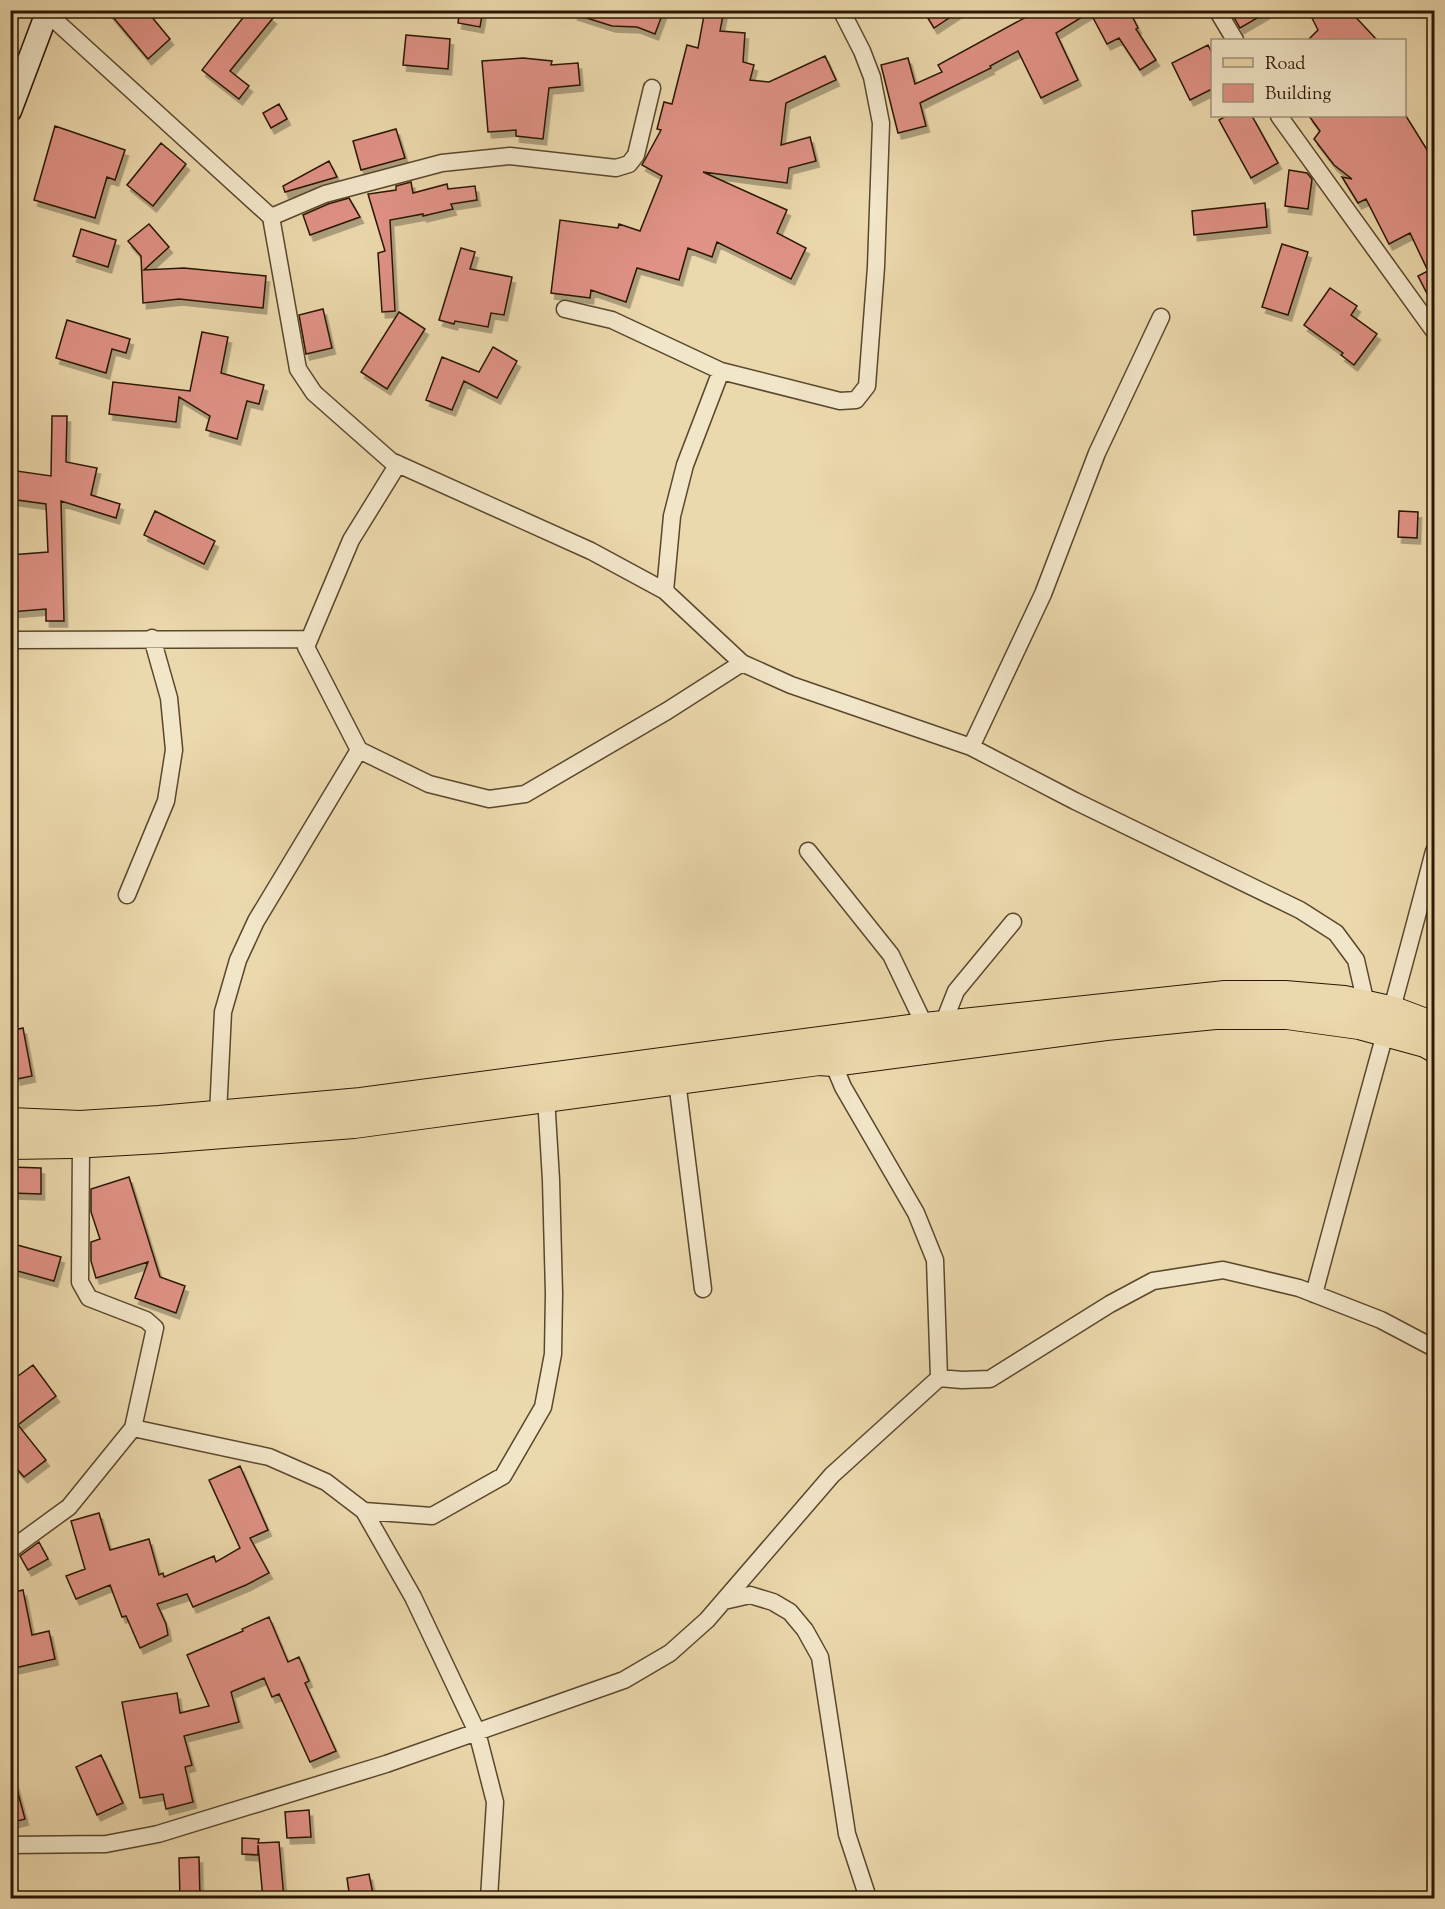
<svg xmlns="http://www.w3.org/2000/svg" width="1445" height="1909" font-family="'Sorts Mill Goudy',serif">
  <defs>
    <filter id="shadow"><feDropShadow dx="3.5" dy="6" stdDeviation="0" flood-color="#0004"/></filter>
  </defs>
  <rect width="100%" height="100%" fill="#ebd8ac"/>
  <filter id="stains"><feTurbulence type="fractalNoise" baseFrequency=".00333" numOctaves="4"/><feColorMatrix values="0 0 0 0 .2 0 0 0 0 .09 0 0 0 0 .02 0 0 0 .5 -.17"/></filter>
  <radialGradient id="worn" r=".72"><stop offset=".6" stop-color="#630" stop-opacity="0"/><stop offset="1" stop-color="#630" stop-opacity=".3"/></radialGradient>
  <!-- building -->
  <path fill="#e09286" stroke="#2a1702" stroke-width="1.5" filter="url(#shadow)" d="M107 10H146L170 39 148 59Z
    M249 10H263L273 18 230 71 249 86 239 99 202 70Z
    M460 10H483L480 27 458 23Z
    M575 10H664L655 34 637 27 612 26 574 14Z
    M705 10H724L720 31 745 33 743 62 754 65 750 80 769 82 825 56 836 80 786 103 781 145 810 137 816 161 789 168 787 183 703 172 787 210 777 233 806 248 791 279 717 242 712 257 688 248 679 280 637 268 626 302 591 290 590 298 551 293 560 220 618 228 619 224 640 231 662 176 642 165 661 130 657 129 664 102 672 104 687 45 698 48Z
    M923 10H961L934 28Z
    M1039 10H1129L1138 28 1136 29 1156 60 1140 70 1119 38 1107 44 1090 12 1056 33 1078 80 1041 98 1018 51 990 66 991 68 920 103 926 126 898 133 881 65 908 58 915 84 942 72 938 65Z
    M1230 10H1271L1240 28Z
    M1308 10H1349L1377 40H1308L1318 30Z
    M406 35 450 39 448 69 403 65Z
    M1208 45 1212 53V89L1190 100 1172 63Z
    M523 58 552 61 551 65 578 63 580 85 549 88 543 139 516 136V130L488 132 482 61Z
    M279 104 287 119 271 128 263 113Z
    M1226 116H1252L1278 163 1251 178 1219 120Z
    M1309 116H1406L1434 161V307L1418 276 1428 271 1410 233 1389 244 1366 199 1358 203 1342 177 1352 179 1334 165 1314 139 1320 131Z
    M55 126 125 150 115 180 107 177 95 218 34 200Z
    M396 129 405 158 361 170 353 141Z
    M161 143 186 164 153 206 127 185Z
    M329 161 337 177 285 192 283 186Z
    M1289 170 1307 173 1312 179 1308 209 1285 206Z
    M411 182 413 193 447 184 448 189 475 186 477 200 451 204 453 209 423 216V214L390 220 395 311 382 312 378 253 385 251 368 194 396 190V186Z
    M349 198 360 217 310 235 303 215 328 204Z
    M1265 203 1267 227 1194 235 1192 211Z
    M149 224 169 247 144 270 184 268 266 276 263 308 179 299 143 303 141 256 128 241Z
    M81 229 116 240 108 267 73 256Z
    M1282 244 1308 252 1288 315 1262 307Z
    M461 248 475 252 470 269 512 277 504 315 491 313 488 327 455 321 454 324 439 320Z
    M1330 288 1357 306 1351 315 1377 334 1354 365 1341 355 1343 353 1304 325Z
    M323 309 332 348 306 354 299 315Z
    M399 312 425 329 387 389 361 372Z
    M67 320 130 339 126 353 112 349 106 373 56 358Z
    M202 332 228 337 221 373 264 385 259 404 247 401 237 439 206 430 210 416 179 397 176 422 109 414 113 382 190 391Z
    M493 347 517 361 497 398 464 381 452 410 426 400 442 357 479 372Z
    M52 416H67L66 462 97 468 91 495 120 504 116 518 61 501 64 621H46V609L10 612V555L48 552 46 504 10 499V470L51 476Z
    M155 511 215 541 204 564 144 535Z
    M1399 511 1418 512 1417 538 1398 537Z
    M23 1028 32 1076 17 1079 10 1044V1031Z
    M10 1167 41 1168V1194L10 1193Z
    M129 1177 160 1277 185 1286 176 1313 135 1298 148 1262 96 1278 91 1261V1242L100 1239 91 1212V1189Z
    M10 1243 61 1257 54 1281 10 1269Z
    M33 1365 56 1396 18 1425 46 1460 24 1477 10 1461V1382Z
    M240 1466 268 1530 250 1538 269 1573 246 1585 193 1607 187 1594 157 1604 166 1624 168 1635 140 1648 126 1616 122 1617 110 1585 76 1599 66 1576 85 1569 71 1521 99 1513 110 1550 149 1539 159 1575 163 1573 164 1577 214 1556 216 1562 240 1548 209 1480Z
    M39 1542 48 1559 28 1570 20 1556Z
    M23 1590 32 1635 49 1631 55 1659 10 1669V1593Z
    M269 1617 288 1662 299 1657 309 1681 305 1683 336 1751 310 1762 279 1694 272 1697 264 1678 231 1692 239 1722 184 1736 192 1765 185 1767 193 1802 166 1809 163 1794 140 1798 122 1702 177 1693 180 1713 209 1706 187 1655 243 1631 242 1629Z
    M101 1755 123 1803 97 1815 76 1767Z
    M10 1782H15L25 1819 10 1823Z
    M309 1810 311 1837 287 1838 285 1812Z
    M242 1838 259 1839 258 1843 279 1842 284 1899H263L258 1845V1855L242 1854Z
    M199 1857 200 1899H180L179 1858Z
    M369 1874 374 1899H350L347 1878Z"/>
  <g fill="none" stroke-linecap="round" stroke-linejoin="round">
    <!-- minor casing -->
    <g stroke="#5a472c" stroke-width="19">
      <path id="minor" d="M1217 10 1235 40
        M47 13 271 217 298 369 314 393 391 461 591 551 665 591 742 663 791 685 971 747 1075 801 1300 910 1336 933 1356 960 1366 1004
        M1279 116 1434 331
        M271 217 325 194 442 163 510 156 616 168 629 164 636 155 652 88
        M565 309 612 320 721 371 840 401 856 400 867 386 876 267 881 123 872 77 862 51 841 10
        M398 464 351 540 306 647 359 750 429 784 489 799 525 794 667 711 742 663
        M665 591 672 516 685 465 721 371
        M10 640 309 639
        M971 747 1043 594 1097 453 1161 317
        M808 851 891 955 925 1026
        M127 895 166 801 174 750 169 698 152 638
        M943 1024 956 991 1013 922
        M677 1081 703 1289
        M218 1114 223 1012 238 960 256 921 359 750
        M81 1145 80 1282 89 1298 146 1320 155 1328 133 1428 269 1457 326 1482 364 1511 413 1597 477 1732 495 1802 489 1898
        M1314 1294C1353 1146 1396 999 1434 851
        M939 1378 962 1380 990 1379 1110 1304 1153 1281 1223 1270 1299 1288 1381 1320 1434 1348
        M364 1511 432 1516 503 1476 543 1407 553 1354 554 1293 551 1180 546 1097
        M10 1550 69 1507 133 1428
        M724 1601 750 1595 773 1602 790 1612 805 1630 820 1657 847 1834 868 1898
        M10 1845 106 1844 158 1834 386 1764 624 1680 670 1653 707 1620 832 1475 939 1378 935 1260 916 1213 843 1087 833 1063"/>
    </g>
    <!-- secondary casing -->
    <g stroke="#2a1702" stroke-width="25">
      <path id="secondary" d="M10 111 48 10"/>
    </g>
    <!-- primary casing -->
    <g stroke="#2a1702" stroke-width="28">
      <path id="primary" d="M10 1121 80 1124 159 1119 361 1101 925 1026 1225 994H1285L1344 999 1394 1010 1434 1025
        M10 1146 72 1145 160 1140 354 1125 819 1062 833 1063 1106 1027 1215 1016H1287L1359 1026 1425 1044 1434 1049"/>
    </g>
    <!-- minor -->
    <use href="#minor" stroke="#f2e6c9" stroke-width="16"/>
    <!-- secondary -->
    <use href="#secondary" stroke="#f2e6c9" stroke-width="22"/>
    <!-- primary -->
    <use href="#primary" stroke="#ebd8ac" stroke-width="26"/>
  </g>
  <!-- margin -->
  <rect width="1445" height="1909" fill="none" stroke="#ebd8ac" stroke-width="36"/>
  <rect x="12" y="12" width="1421" height="1885" fill="none" stroke="#2a1702" stroke-width="3"/>
  <rect x="18" y="18" width="1409" height="1873" fill="none" stroke="#2a1702" stroke-width="1.5"/>
  <!-- legend -->
  <rect x="1211" y="39" width="195" height="78" fill="#f2e6c9" stroke="#a29379" stroke-width="1.5"/>
  <rect x="1223" y="58" width="30" height="9" fill="#ebd8ac" stroke="#a29379" stroke-width="1.5"/>
  <text x="1265" y="69" font-size="18" fill="#2a1702">Road</text>
  <rect x="1223" y="84" width="30" height="18" fill="#e09286" stroke="#a29379" stroke-width="1.5"/>
  <text x="1265" y="99" font-size="18" fill="#2a1702">Building</text>
  <rect width="100%" height="100%" filter="url(#stains)"/>
  <rect width="100%" height="100%" fill="url(#worn)"/>
</svg>
